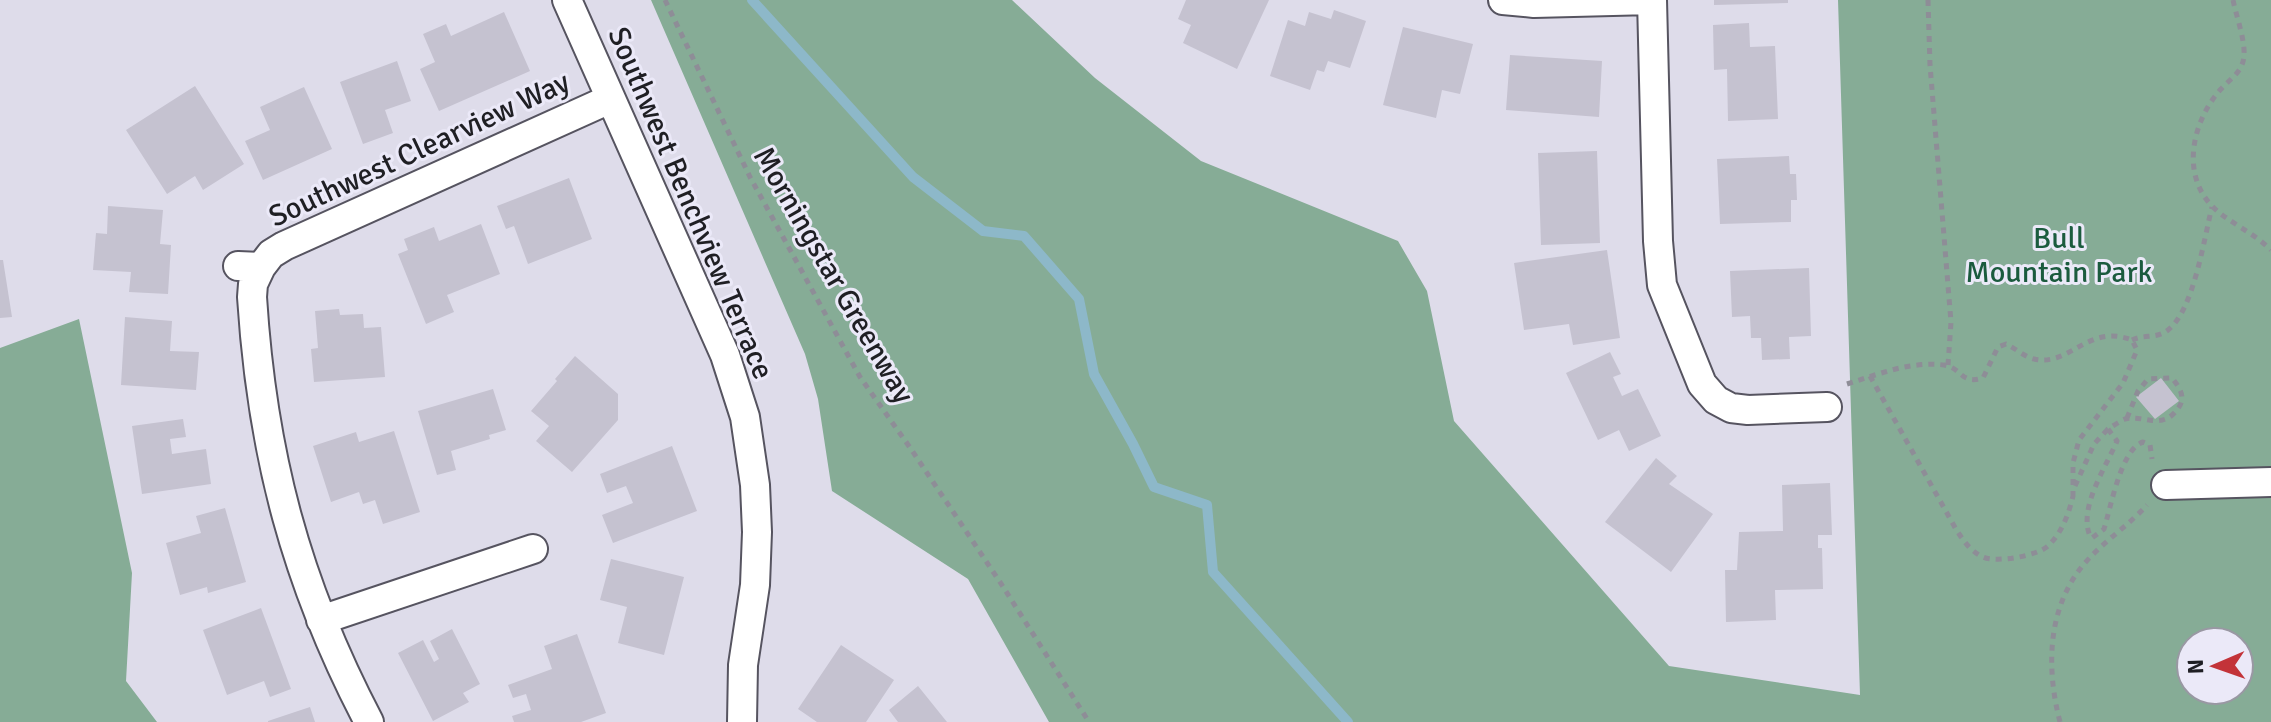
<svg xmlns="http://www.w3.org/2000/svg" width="2271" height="722" font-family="Signika,sans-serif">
  <rect width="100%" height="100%" fill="#dedcea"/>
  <!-- forest -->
  <path fill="#86ac96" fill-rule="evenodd" d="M651 0H1012L1095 78 1201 161 1398 241 1427 291 1454 421 1669 666 1860 695 1838 0H2271V722H1049L968 579 832 491 818 399 805 354ZM2191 642H2239V690H2191Z
    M79 319 132 573 126 681 157 722H0V348Z"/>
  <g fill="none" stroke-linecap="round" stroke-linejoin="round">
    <!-- stream -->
    <path stroke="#8db8c9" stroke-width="10" d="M752 0 913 177 983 231 1024 236 1079 299 1094 374 1133 444 1154 487 1207 505 1213 572 1348 722"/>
  </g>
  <!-- building -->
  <path fill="#c5c2d0" d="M1186 0H1269L1237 69 1183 43 1191 25 1178 19Z
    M1714 0H1788V3L1714 5Z
    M1334 10 1366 21 1350 68 1328 61 1324 72 1317 70 1310 90 1270 76 1288 20 1305 26 1309 12 1331 19Z
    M504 12 530 71 439 111 420 69 435 62 423 34 446 24 451 36Z
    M1749 23 1750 47 1775 46 1778 119 1728 121 1727 69 1714 70 1713 25Z
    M1403 27 1473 44 1460 94 1442 90 1436 118 1383 105Z
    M1510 55 1602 61 1599 117 1506 110Z
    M397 61 411 101 385 110 393 133 363 144 340 82Z
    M195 86 244 164 203 190 195 176 167 194 126 130Z
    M304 87 332 149 263 180 245 141 270 130 260 107Z
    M1597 151 1600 243 1541 245 1538 153Z
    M1789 156 1790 174H1796L1797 200H1791V222L1720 224 1717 159Z
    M569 178 592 239 528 264 514 226 506 229 497 206Z
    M108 206 163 210 160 244 171 245 168 294 129 292 131 272 93 270 96 233 107 234Z
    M481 224 500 274 447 295 454 312 426 324 398 254 408 250 404 239 434 227 439 241Z
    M1607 250 1620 338 1573 345 1569 324 1524 330 1514 263Z
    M0 260H3L12 317 0 318Z
    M1809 268 1811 336 1789 337 1790 359 1762 360 1761 338H1751L1750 316 1732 317 1730 271Z
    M339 309 340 315 363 314 364 328 381 327 385 377 314 382 311 349 318 348 315 311Z
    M125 317 172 321 170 351 199 352 196 390 121 385Z
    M1610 352 1621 374 1613 377 1622 396 1638 389 1661 436 1629 451 1619 430 1598 440 1566 373Z
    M575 356 618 394V420L572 472 536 441 549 426 531 411 557 381 555 379Z
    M2161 378 2179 401 2155 419 2136 397Z
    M493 389 506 430 489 435 490 439 451 451 456 470 437 475 418 411Z
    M183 419 186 437 170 439 172 454 206 449 211 484 142 494 132 426Z
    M394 431 420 512 383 524 375 500 363 504 359 492 331 502 313 446 356 432 359 442Z
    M672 446 697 511 613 543 602 515 633 503 626 486 607 493 600 474Z
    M1656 458 1677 476 1669 484 1713 514 1671 572 1605 522Z
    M1830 483 1832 535H1818V548H1822L1823 589 1775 590 1776 620 1726 622 1725 570H1737L1739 532 1783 531 1782 485Z
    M225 508 246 582 208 593 207 587 180 595 166 543 201 533 196 516Z
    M611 559 684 577 664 655 618 643 627 607 600 600Z
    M261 608 291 689 270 697 264 681 227 695 203 630Z
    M452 629 480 684 463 693 469 702 433 721 398 653 423 640 434 662 439 659 430 641Z
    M577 634 606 713 581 722H514L512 716 531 710 526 694 513 698 508 685 552 669 544 646Z
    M841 645 894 680 866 722H817L798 709Z
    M918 686 947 722H898L889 710Z
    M310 707 315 722H268V721Z"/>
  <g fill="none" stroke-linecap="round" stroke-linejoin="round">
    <!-- street casing -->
    <g stroke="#565460" stroke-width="32">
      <path id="street" d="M567 0 725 355 745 417 755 485 757 532 755 585 743 665 742 722
        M1503 0 1534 3 1652 0 1658 241 1662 285 1702 384 1716 400 1731 408 1748 410 1827 407
        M238 266 261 267 271 254 284 246 610 99
        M261 267 253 284 252 297C262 454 296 583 369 722
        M2166 485 2271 482
        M321 620 533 549"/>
    </g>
    <!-- path -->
    <path stroke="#8e8d97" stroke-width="5" stroke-dasharray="6 6" stroke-linecap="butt" d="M665 0 750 177 860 377 911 449 1000 582 1089 722
      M1928 0 1930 65 1951 322 1948 365
      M2233 0C2236 15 2245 40 2244 54 2244 71 2231 78 2221 89 2193 120 2180 173 2212 206 2226 221 2253 232 2271 250
      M2132 340C2145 334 2157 339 2168 330 2194 310 2204 238 2212 207
      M1870 376 1957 531C1964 541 1970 551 1983 557 1996 563 2037 556 2048 546 2062 533 2069 513 2073 496
      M1847 384C1879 374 1910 361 1944 365 1962 368 1961 385 1983 378L1998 347 2006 344C2015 348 2025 357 2034 359 2071 367 2087 323 2132 340L2137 350 2123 383 2079 440 2073 463V497
      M2127 418 2138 391 2148 379 2172 378C2179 387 2186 396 2179 407 2163 432 2143 414 2125 419 2120 421 2113 426 2108 429L2117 441C2106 467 2078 508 2090 536L2092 538 2104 529C2111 507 2121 449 2143 442L2150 445 2152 459
      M2075 486 2094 444 2108 429
      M2060 722C2046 668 2047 608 2084 564 2103 542 2128 526 2147 505"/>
    <!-- street -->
    <use href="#street" stroke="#fff" stroke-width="28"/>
  </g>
  <g text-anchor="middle" stroke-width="6" stroke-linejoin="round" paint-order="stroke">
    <!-- street labels -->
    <g font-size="30" fill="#1f1f24" stroke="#ebe9f8">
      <text transform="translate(419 149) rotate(-25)" y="10">Southwest Clearview Way</text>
      <text transform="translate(691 203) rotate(67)" y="10">Southwest Benchview Terrace</text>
      <text transform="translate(834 275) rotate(60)" y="10">Morningstar Greenway</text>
    </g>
    <!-- park labels -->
    <g font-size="30" fill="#1b5b3e" stroke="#ebe9f8">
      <text x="2059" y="248">Bull<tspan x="2059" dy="34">Mountain Park</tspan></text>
    </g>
  </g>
  <!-- north arrow -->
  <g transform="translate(2215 666) rotate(268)"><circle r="38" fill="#ebe9f8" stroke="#9998a3" stroke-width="2"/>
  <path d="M0-6L14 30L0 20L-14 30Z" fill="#c33339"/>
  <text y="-12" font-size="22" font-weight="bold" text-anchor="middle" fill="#1f1f24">N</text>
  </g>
</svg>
